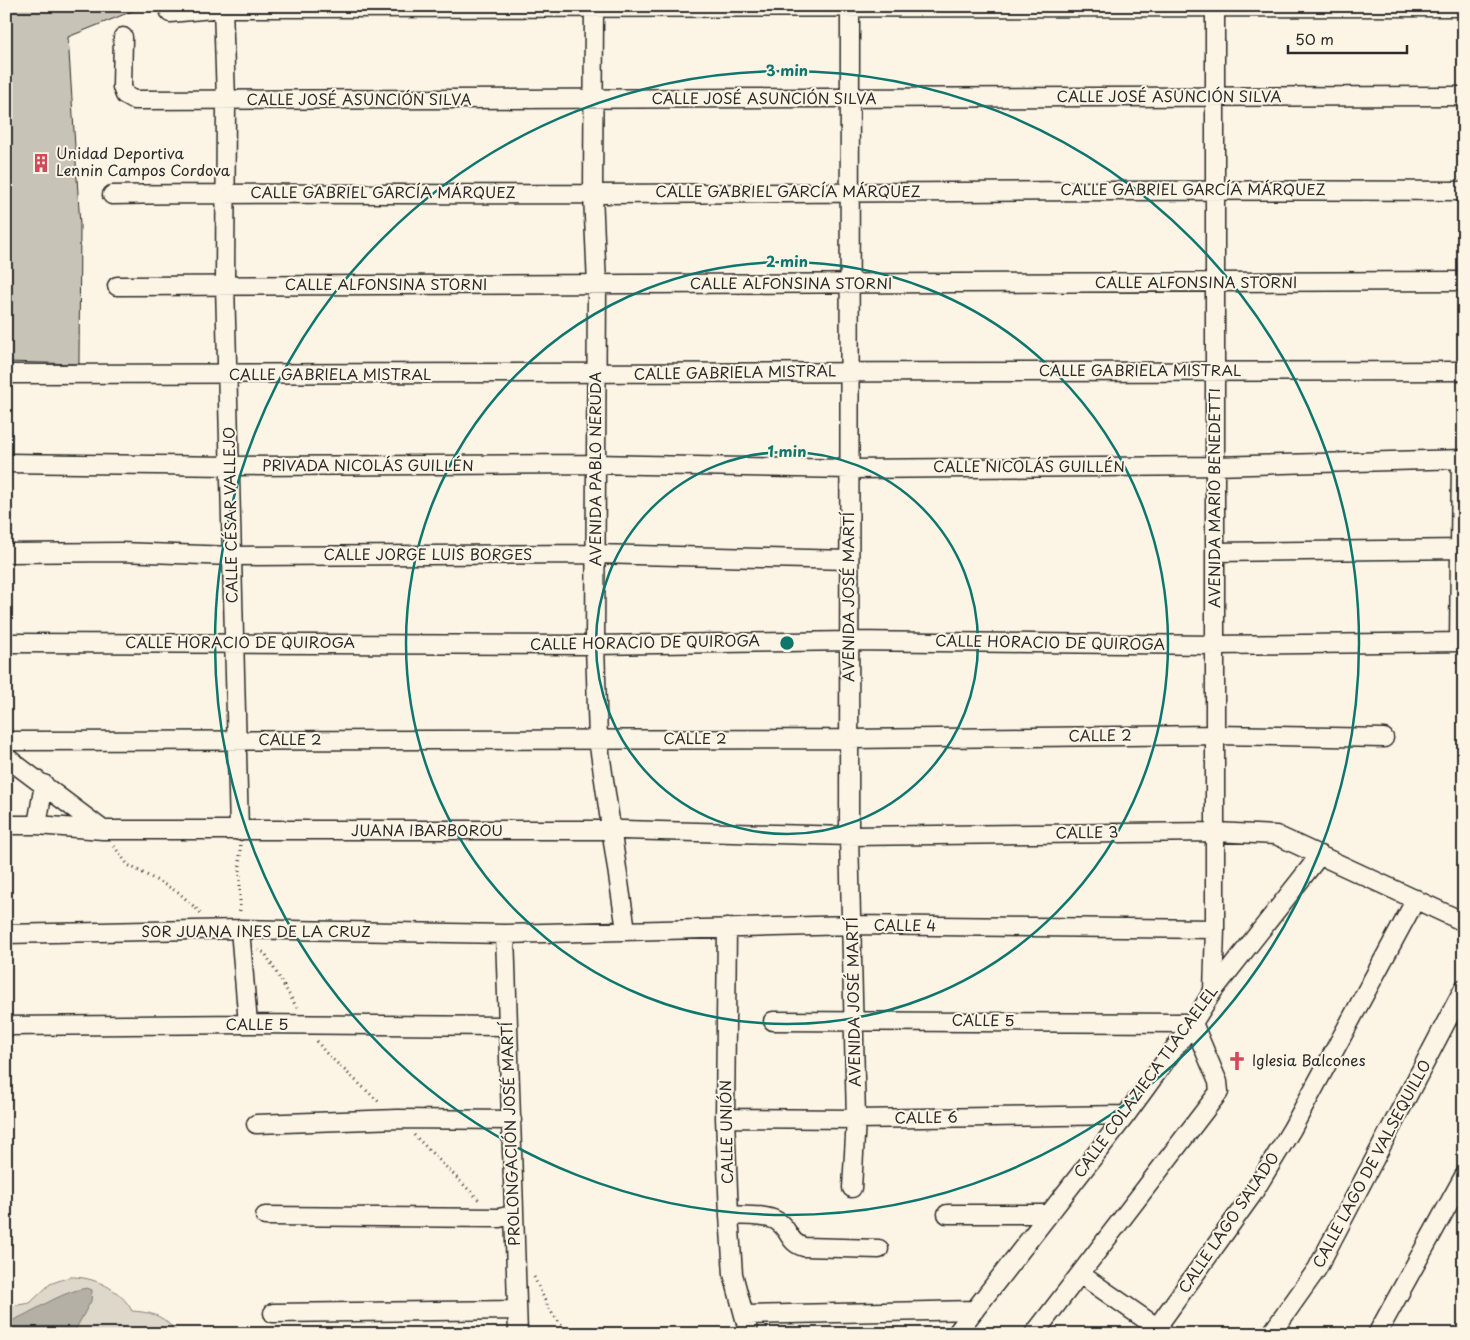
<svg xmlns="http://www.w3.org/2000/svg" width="1470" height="1340" font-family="'Playpen Sans',sans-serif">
  <rect width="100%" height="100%" fill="#fcf5e5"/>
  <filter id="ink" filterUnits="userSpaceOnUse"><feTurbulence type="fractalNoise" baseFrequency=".02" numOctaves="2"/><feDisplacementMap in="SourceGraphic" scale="10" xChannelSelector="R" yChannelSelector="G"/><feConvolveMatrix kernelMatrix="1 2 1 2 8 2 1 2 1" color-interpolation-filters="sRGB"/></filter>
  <g filter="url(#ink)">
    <!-- green -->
    <path fill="#ded8ca" stroke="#84827a" d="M69 1277C93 1276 121 1289 132 1311 157 1313 162 1316 179 1334H6V1307L30 1303 50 1284Z"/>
    <!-- water -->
    <path fill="#b4b0a5" stroke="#7d7b74" d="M87 1288 92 1290 91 1301 73 1334H6V1323C34 1313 58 1292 87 1288Z"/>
    <!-- building -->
    <path fill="#c8c3b7" stroke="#2b2b2b" d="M6 6H145L68 37 80 225 79 364 6 362Z"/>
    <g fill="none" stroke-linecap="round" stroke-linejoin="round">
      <!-- minor casing -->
      <g stroke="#2b2b2b" stroke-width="21">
        <path id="minor" d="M223 6 226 101 225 284 239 831
          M594 6 593 194 597 285 595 645 598 739 626 930
          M850 6 849 836 856 1119 852 1188
          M170 13 223 8 1464 7
          M123 37 122 87 125 95 134 100 1464 96
          M112 195C273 192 434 195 594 194 884 193 1174 189 1464 191
          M117 286 1464 281
          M6 374 1464 371
          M6 463 230 466 594 464 850 469 1215 466 1464 459
          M1215 552 1464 549
          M6 553 120 552 232 556 595 554 849 560
          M1459 642 1461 459
          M6 643 595 645 849 641 1215 645 1464 642
          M6 741 849 739 1215 735 1384 738
          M6 757 103 830
          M6 825H37L103 830H623L849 836 1215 832 1276 835 1464 922
          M37 825 44 784
          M727 928 725 1118 729 1215 733 1274 749 1334
          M240 929 248 1024
          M6 934 240 929 505 934 853 925 1215 929
          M505 934 518 1334
          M1213 991 1215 929V6
          M773 1021 1193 1023 1218 1082 1219 1092 1034 1334
          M6 1026 248 1024 507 1026
          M725 1118 856 1119 1126 1115
          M256 1124 398 1119 512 1120
          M947 1214H1047
          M729 1215C742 1216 765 1214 777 1221 790 1229 788 1243 804 1247L879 1249
          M265 1216 499 1218 512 1215
          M1080 1274 1165 1333
          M273 1313 517 1310
          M745 1315 975 1310
          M956 1334 1126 1115 1193 1023 1213 991 1320 855
          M1152 1334 1252 1195 1292 1129 1416 899
          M1271 1334 1317 1269 1464 988
          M1377 1334 1464 1176"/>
      </g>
      <!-- path -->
      <path stroke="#2b2b2b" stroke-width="3" stroke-dasharray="1 4" stroke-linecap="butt" d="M240 845V913
        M114 846 128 865 178 892 201 913
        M258 950 265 953 297 1008
        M317 1041 325 1052 380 1103
        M414 1135 480 1201
        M534 1277 549 1309 568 1334"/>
      <!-- minor -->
      <use href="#minor" stroke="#fcf5e5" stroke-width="18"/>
    </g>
  </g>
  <!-- distance rings -->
  <g fill="none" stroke="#0f766e" stroke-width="2.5">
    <circle cx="787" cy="643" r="191"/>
    <circle cx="787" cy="643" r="381"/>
    <circle cx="787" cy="643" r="572"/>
  </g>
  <!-- icons -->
  <defs>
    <g id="building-bare" transform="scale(1.5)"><path d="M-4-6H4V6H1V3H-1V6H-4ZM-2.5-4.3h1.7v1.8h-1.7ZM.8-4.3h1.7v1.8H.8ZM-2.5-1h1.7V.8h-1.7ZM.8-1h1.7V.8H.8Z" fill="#d1495b" stroke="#fcf5e5" stroke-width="2.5" paint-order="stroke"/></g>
    <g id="church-bare" transform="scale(1.5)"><path d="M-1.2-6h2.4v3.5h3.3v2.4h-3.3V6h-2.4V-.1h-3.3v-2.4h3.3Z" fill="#d1495b" stroke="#fcf5e5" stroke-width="2.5" paint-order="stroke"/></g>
  </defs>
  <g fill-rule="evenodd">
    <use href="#building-bare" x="41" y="163"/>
    <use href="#church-bare" x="1237" y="1061"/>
  </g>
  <g text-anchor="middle" stroke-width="4" stroke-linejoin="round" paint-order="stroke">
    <!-- street labels -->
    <g font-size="15" fill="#2b2b2b" stroke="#fcf5e5">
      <text x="1169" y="102">CALLE JOSÉ ASUNCIÓN SILVA</text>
      <text x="764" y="104">CALLE JOSÉ ASUNCIÓN SILVA</text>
      <text x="359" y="105">CALLE JOSÉ ASUNCIÓN SILVA</text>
      <text x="1193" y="195">CALLE GABRIEL GARCÍA MÁRQUEZ</text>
      <text x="788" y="197">CALLE GABRIEL GARCÍA MÁRQUEZ</text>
      <text x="383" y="198">CALLE GABRIEL GARCÍA MÁRQUEZ</text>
      <text x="1196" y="288">CALLE ALFONSINA STORNI</text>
      <text x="791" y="289">CALLE ALFONSINA STORNI</text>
      <text x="386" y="290">CALLE ALFONSINA STORNI</text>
      <text x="1140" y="376">CALLE GABRIELA MISTRAL</text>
      <text transform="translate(735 373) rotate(-1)" y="5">CALLE GABRIELA MISTRAL</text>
      <text x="330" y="380">CALLE GABRIELA MISTRAL</text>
      <text x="368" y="471">PRIVADA NICOLÁS GUILLÉN</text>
      <text x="1029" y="472">CALLE NICOLÁS GUILLÉN</text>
      <text transform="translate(596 469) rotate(-90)" y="5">AVENIDA PABLO NERUDA</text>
      <text transform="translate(1215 498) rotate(-90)" y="5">AVENIDA MARIO BENEDETTI</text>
      <text transform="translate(231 515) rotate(-91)" y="5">CALLE CÉSAR VALLEJO</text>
      <text x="428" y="560">CALLE JORGE LUIS BORGES</text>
      <text transform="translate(849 597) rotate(-90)" y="5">AVENIDA JOSÉ MARTÍ</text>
      <text x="240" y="648">CALLE HORACIO DE QUIROGA</text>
      <text transform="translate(645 643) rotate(-1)" y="5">CALLE HORACIO DE QUIROGA</text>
      <text transform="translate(1050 643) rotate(1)" y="5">CALLE HORACIO DE QUIROGA</text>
      <text transform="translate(1100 736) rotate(-1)" y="5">CALLE 2</text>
      <text x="695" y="744">CALLE 2</text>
      <text x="290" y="745">CALLE 2</text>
      <text x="427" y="836">JUANA IBARBOROU</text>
      <text transform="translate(1087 833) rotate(-1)" y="5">CALLE 3</text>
      <text transform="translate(905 926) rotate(1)" y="5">CALLE 4</text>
      <text x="256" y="937">SOR JUANA INES DE LA CRUZ</text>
      <text transform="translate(854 1002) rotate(-91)" y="5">AVENIDA JOSÉ MARTÍ</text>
      <text transform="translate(983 1021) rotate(1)" y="5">CALLE 5</text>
      <text x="257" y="1030">CALLE 5</text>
      <text transform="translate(1146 1082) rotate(-54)" y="5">CALLE COLAZIECA TLACAELEL</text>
      <text transform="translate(926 1118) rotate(-1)" y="5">CALLE 6</text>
      <text transform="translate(727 1132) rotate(-91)" y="5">CALLE UNIÓN</text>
      <text transform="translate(511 1134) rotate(-92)" y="5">PROLONGACIÓN JOSÉ MARTÍ</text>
      <text transform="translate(1372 1164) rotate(-62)" y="5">CALLE LAGO DE VALSEQUILLO</text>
      <text transform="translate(1229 1223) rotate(-56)" y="5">CALLE LAGO SALADO</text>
    </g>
    <!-- poi labels -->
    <g font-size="15" fill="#2b2b2b" stroke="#fcf5e5" text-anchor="start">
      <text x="56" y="159">Unidad Deportiva<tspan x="56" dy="17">Lennin Campos Cordova</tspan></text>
      <text x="1252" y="1066">Iglesia Balcones</text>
    </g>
  </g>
  <circle cx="787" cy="643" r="8" fill="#0f766e" stroke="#fcf5e5" stroke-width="2.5"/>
  <g font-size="15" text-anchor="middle" font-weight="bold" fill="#0f766e" stroke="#fcf5e5" stroke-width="4" stroke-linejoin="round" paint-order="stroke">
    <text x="787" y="76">3 min</text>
    <text x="787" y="267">2 min</text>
    <text x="787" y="457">1 min</text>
  </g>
  <!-- margin -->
  <rect width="1470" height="1340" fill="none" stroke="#fcf5e5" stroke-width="25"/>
  <rect x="12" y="12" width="1445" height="1315" fill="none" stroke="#2b2b2b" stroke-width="2" filter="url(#ink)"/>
  <!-- scale -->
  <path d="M1288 45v8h119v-8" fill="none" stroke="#2b2b2b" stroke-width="2.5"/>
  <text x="1295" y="45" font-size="15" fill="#2b2b2b" stroke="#fcf5e5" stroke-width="4" paint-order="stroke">50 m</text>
</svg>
